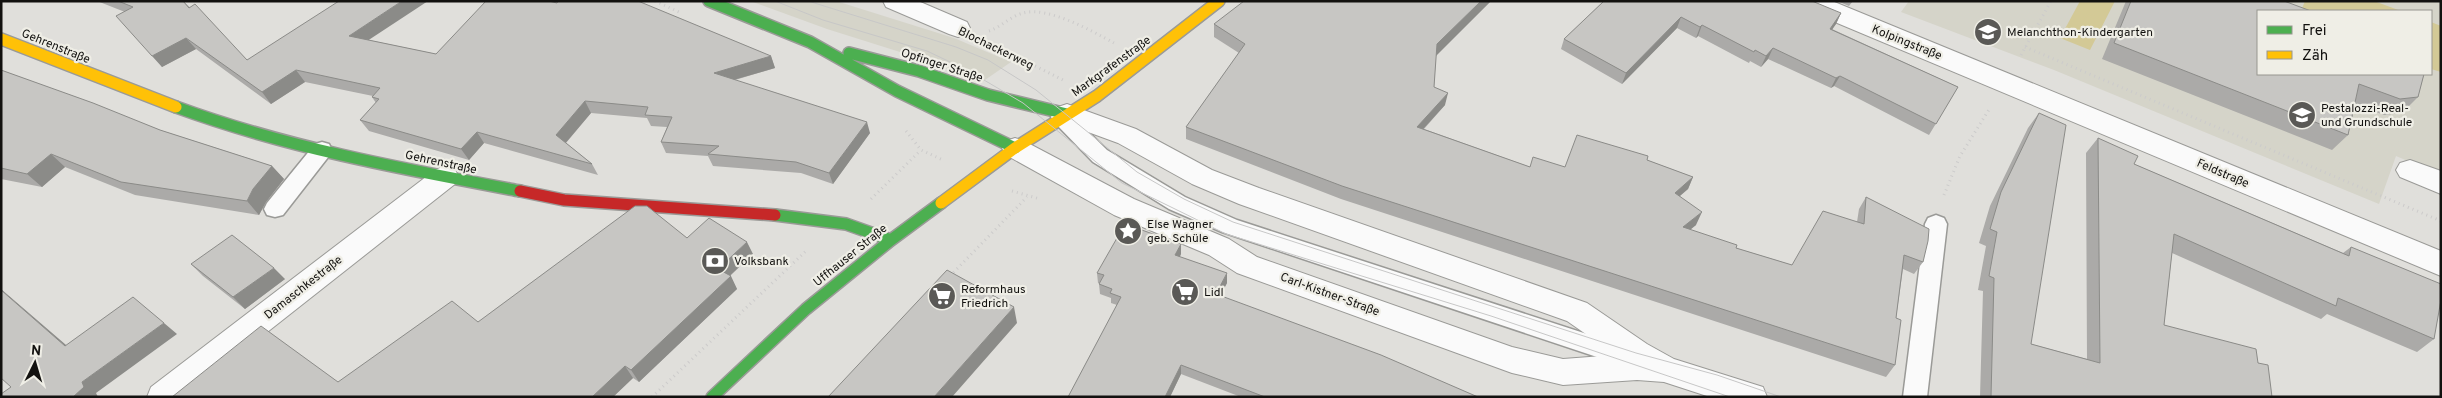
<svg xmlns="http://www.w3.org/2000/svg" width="2442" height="398" font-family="Overpass,sans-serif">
  <rect width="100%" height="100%" fill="#e0dfdb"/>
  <!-- built -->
  <path fill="#d5d4c9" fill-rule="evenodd" d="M750 1H836L954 38 1011 62 982 82 919 58 827 29Z
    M1909 1H2441V175L2396 156 2379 204 2054 70 1901 12ZM2258 11H2431V74H2258Z"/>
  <!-- green -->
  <path fill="#d3c996" d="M2080 1H2115L2090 50 2060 38Z
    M2305 1H2374L2401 11H2301Z
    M2431 22 2441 26V72L2431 69Z"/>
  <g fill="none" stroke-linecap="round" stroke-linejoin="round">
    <!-- lane casing -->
    <g stroke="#9a9a97" stroke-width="3">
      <path id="lane" d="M1061 109 1068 112 1107 150 1185 197 1237 220 1639 351 1647 354 1651 361 1647 368 1639 371 1222 232 1169 209 1093 162 1054 122 1051 117 1054 112Z
        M322 142 329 144 332 150 329 156 283 215 275 217 267 215 264 209 267 203 315 144Z
        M1936 215 1944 218 1947 224 1927 397H1903L1925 224 1928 218Z"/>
    </g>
    <!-- street casing -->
    <g stroke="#9a9a97" stroke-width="2">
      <path id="street" d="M883 1H918L967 22 970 28 967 34 958 37 949 34 886 7Z
        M1796 1H1832L2441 251V276L1799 7Z
        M1067 104 1136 129 1212 170 1259 188 1587 303 1647 344 1674 359 1763 387 1767 397H1710L1664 382 1637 380 1563 385 1512 373 1237 273 1209 255 1114 215 1006 155 1002 148 1006 141 1015 138 1024 141 1134 199 1229 239 1257 257 1512 347 1563 359 1616 355 1567 321 1239 204 1192 184 1118 143 1058 121 1054 114 1058 107Z
        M2410 160 2441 171V194L2400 177 2396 170 2400 163Z
        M445 166 455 170 459 177 455 184 185 397H147L151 387 435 170Z"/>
    </g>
    <!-- fast casing -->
    <g stroke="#9a9a97" stroke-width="14">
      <path id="fast" d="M709 1 810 42 897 91 1015 148
        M849 53 919 71 988 95 1067 114
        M176 107C288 148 403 169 520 191
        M775 215 846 224 891 240
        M712 397 806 309 891 240 941 203"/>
    </g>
    <!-- slow casing -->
    <g stroke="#9a9a97" stroke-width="14">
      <path id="slow" d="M1 39 176 107
        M941 203 1015 148 1097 96 1219 1"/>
    </g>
    <!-- jam casing -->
    <g stroke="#9a9a97" stroke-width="14">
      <path id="jam" d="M520 191 564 200 775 215"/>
    </g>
    <!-- path -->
    <path stroke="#cccbcb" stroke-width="3" stroke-dasharray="1 4" stroke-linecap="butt" d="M655 1 679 12
      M989 31C1001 27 1011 16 1023 13 1048 6 1092 31 1114 43
      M986 41 1063 80
      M2025 47 2441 221
      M2021 55 2051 1
      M906 131 921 150 943 160
      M1012 191 1040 199
      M1944 195 1960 156 1990 108
      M871 199 921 150
      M950 276 1027 197
      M652 397 806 251"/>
    <!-- lane -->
    <use href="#lane" fill="#fafafa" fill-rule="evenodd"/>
    <!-- street -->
    <use href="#street" fill="#fafafa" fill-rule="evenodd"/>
    <!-- fast -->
    <use href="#fast" stroke="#4caf50" stroke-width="11"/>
    <!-- slow -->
    <use href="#slow" stroke="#ffc107" stroke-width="11"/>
    <!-- jam -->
    <use href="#jam" stroke="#c62828" stroke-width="11"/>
    <!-- tram -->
    <path stroke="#c7c7c7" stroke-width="1" d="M775 1 823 20 927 51 967 70 1023 103 1122 183 1226 234 1491 316 1730 397
      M808 1 956 47 988 60 1036 90 1137 172 1184 199 1233 222 1636 353 1717 375 1781 397"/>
  </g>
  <!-- wall -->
  <path fill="#abaaa8" d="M97 1H183L247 60 369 40 436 54 771 56 775 68 735 80 870 133 833 184 801 173 713 166 708 156 666 153 661 142 667 127 651 126 647 118 591 113 566 143 592 164 598 175 484 143 469 160 369 131 360 120 376 103 372 97 373 96 305 82 271 104 196 49 162 67 125 12Z
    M1491 1 1436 55 1434 87 1445 105 1424 129 1530 167H1565L1647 160 1693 177 1688 189 1680 196 1696 225 1690 230 1736 248 1792 265 1857 222 1859 209 1866 197 1923 262 1914 274 1903 269 1896 318 1895 365 1886 377 1341 199 1186 139V127L1239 53 1214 37V24Z
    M1604 1 1841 13 1836 24 1832 29 1958 87 1929 135 1834 86 1831 88 1768 59 1761 67 1750 61 1749 63 1698 36 1696 38 1677 28 1622 84 1561 49 1564 39Z
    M1837 1H1853L1849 6Z
    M2126 1H2284L2424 74 2418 97 2402 113 2384 115 2355 104 2348 135 2332 150 2102 59Z
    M1 70 160 130 272 166 284 179 266 202 259 215 135 195 65 167 42 187 1 179Z
    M2039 113 2031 344 2087 359 2086 153 2098 138 2134 164 2343 253 2351 247 2434 339 2417 352 2327 314 2321 319 2172 253 2164 325 2258 363 2272 397H1980L1983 291 1978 290 1986 246 1979 243 1990 206 2028 128Z
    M687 238 753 254 730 276 737 289 639 382 633 378 613 397H172L338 382 478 322Z
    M1181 254 1180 257 1227 283 1220 296 1478 397H1241L1181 374 1170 397H1068L1117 305 1111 303V298L1100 294 1099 284V283H1098L1097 273Z
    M191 264 285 279 245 309 203 276Z"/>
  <!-- shaded-wall -->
  <path fill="#8b8b88" d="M402 1H428L358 47 349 36Z
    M1481 1H1491L1435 57 1437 44Z
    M1841 13 1836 24 1825 40 1830 29Z
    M1681 17 1677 28 1622 84 1626 73Z
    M1702 25 1698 36 1696 38 1700 27Z
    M186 38 196 49 162 67 152 56Z
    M1773 48 1768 59 1761 67 1766 56Z
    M771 56 775 68 719 84 714 73Z
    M296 70 305 82 271 104 262 92Z
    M1840 76 1834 86 1831 88 1836 78Z
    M1448 93 1445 105 1414 139 1417 127Z
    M585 101 591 113 563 146 556 135Z
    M867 122 870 133 833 184 829 173Z
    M477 132 484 143 469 160 461 149Z
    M51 154 65 167 42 187 27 174Z
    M272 166 284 179 266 202 259 215 247 201 253 189Z
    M1693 177 1688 189 1669 205 1675 193Z
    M1702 212 1696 225 1677 240 1683 227Z
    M747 242 753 254 724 281 718 269Z
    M1181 244V254L1175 265V255Z
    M274 268 285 279 245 309 233 297Z
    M1227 273V283L1216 304V294Z
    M731 276 737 289 639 382 631 370Z
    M1 289 80 357 65 346 1 290Z
    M1014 307 1017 323 952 397H934Z
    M164 323 177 334 96 393 98 397H73L82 382Z
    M1181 365V374L1170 397H1165Z
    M625 366 633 378 613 397H592Z"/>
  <!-- building -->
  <path fill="#c7c6c3" stroke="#8b8b88" d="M118 1H183L189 8 195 4 247 60 339 1H402L349 36 436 54 486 1H549L557 3 558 1H638L771 56 714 73 867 122 829 173 796 162 708 154 719 146 661 142 672 117 645 115 648 107 585 101 556 135 592 164 477 132 461 149 360 120 379 99 372 97 380 88 296 70 262 92 186 38 152 56 116 16 133 7Z
    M1244 1H1481L1437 44 1434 87 1448 93 1417 127 1530 167 1533 157 1565 167 1577 135 1648 156 1647 160 1693 177 1675 193 1702 212 1683 227 1737 245 1736 248 1792 265 1823 211 1864 224 1866 197 1929 229 1928 241 1923 262 1904 255 1896 318 1901 320 1895 365 1342 186 1186 127 1245 44 1214 24Z
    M1604 1H1812L1841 13 1830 29 1958 87 1936 124 1840 76 1836 78 1773 48 1766 56 1755 50 1754 52 1702 25 1700 27 1681 17 1626 73 1564 39Z
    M2131 1H2284L2311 11H2258V74H2424L2418 97 2400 99 2359 84 2348 135 2114 43Z
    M1 70 93 103 160 130 272 166 253 189 247 201 121 182 51 154 27 174 1 168Z
    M2039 113 2066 125 2031 344 2100 363 2098 138 2138 156 2134 164 2349 256 2351 247 2441 284V300L2434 339 2338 298 2336 306 2174 234 2164 325 2256 349 2258 363 2268 365 2272 397H1991L1994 278 1989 276 1997 232 1990 229 2001 192Z
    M635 206H647L687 238 709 218 747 242 718 269 731 276 631 370 625 366 592 397H172L261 326 338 382 452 301 478 322Z
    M1125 224 1181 244 1175 255 1227 273 1216 294 1381 355 1478 397H1265L1181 365 1165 397H1068L1121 297 1110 293 1112 289 1099 284 1104 275 1097 273Z
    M232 235 274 268 233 297 191 264Z
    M947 270 1014 307 934 397H828Z
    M1 290 65 346 133 297 164 323 82 382 84 387 73 397H1V394L11 387 1 378Z"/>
  <!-- icons -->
  <defs>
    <g id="school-disc" transform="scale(1.4375)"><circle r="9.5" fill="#5a5956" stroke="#efeee6"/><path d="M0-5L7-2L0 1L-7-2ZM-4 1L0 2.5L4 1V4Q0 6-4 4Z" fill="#fff"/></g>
    <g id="sight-disc" transform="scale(1.4375)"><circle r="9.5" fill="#5a5956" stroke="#efeee6"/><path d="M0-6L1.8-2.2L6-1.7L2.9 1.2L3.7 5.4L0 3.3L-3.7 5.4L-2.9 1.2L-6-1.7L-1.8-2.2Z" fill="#fff"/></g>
    <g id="bank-disc" transform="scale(1.4375)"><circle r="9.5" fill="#5a5956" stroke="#efeee6"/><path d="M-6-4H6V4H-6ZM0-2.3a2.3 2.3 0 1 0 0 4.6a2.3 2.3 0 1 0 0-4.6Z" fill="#fff"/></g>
    <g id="supermarket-disc" transform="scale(1.4375)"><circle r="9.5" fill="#5a5956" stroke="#efeee6"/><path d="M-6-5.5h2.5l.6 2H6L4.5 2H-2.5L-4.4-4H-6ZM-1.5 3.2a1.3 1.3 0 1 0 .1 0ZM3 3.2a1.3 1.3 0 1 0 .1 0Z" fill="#fff"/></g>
  </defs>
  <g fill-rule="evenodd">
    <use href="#school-disc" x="1988" y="32"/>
    <use href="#school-disc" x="2302" y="115"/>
    <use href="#sight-disc" x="1128" y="231"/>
    <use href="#bank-disc" x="715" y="261"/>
    <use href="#supermarket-disc" x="1185" y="292"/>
    <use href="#supermarket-disc" x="942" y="296"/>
  </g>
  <g text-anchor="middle" stroke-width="4.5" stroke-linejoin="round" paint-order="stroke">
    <!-- poi labels -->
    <g font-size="12" fill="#12110f" stroke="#efeee6" text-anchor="start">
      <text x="2007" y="36">Melanchthon-Kindergarten</text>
      <text x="2321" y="112">Pestalozzi-Real-<tspan x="2321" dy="14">und Grundschule</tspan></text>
      <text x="1147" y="228">Else Wagner<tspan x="1147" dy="14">geb. Schüle</tspan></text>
      <text x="734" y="265">Volksbank</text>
      <text x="961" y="293">Reformhaus<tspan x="961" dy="14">Friedrich</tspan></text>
      <text x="1204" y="296">Lidl</text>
    </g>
    <!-- street labels -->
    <g font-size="12" fill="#12110f" stroke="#efeee6">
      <text transform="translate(1907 42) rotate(22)" y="4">Kolpingstraße</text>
      <text transform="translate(56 46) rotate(22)" y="4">Gehrenstraße</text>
      <text transform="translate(996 48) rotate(26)" y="4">Blochackerweg</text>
      <text transform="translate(942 65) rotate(18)" y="4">Opfinger Straße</text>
      <text transform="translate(1111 66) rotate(-36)" y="4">Markgrafenstraße</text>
      <text transform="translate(441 162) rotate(12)" y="4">Gehrenstraße</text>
      <text transform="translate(2223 173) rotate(23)" y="4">Feldstraße</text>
      <text transform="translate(850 255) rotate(-39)" y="4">Uffhauser Straße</text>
      <text transform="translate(303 287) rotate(-38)" y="4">Damaschkestraße</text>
      <text transform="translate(1330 294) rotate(20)" y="4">Carl-Kistner-Straße</text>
    </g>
  </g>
  <!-- border -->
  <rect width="2442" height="398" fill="none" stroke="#12110f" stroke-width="5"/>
  <!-- legend -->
  <rect x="2257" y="10" width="175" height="65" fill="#efeee6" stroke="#979690"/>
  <rect x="2267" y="26" width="25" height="8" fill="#4caf50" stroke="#979690"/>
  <text x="2302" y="35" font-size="15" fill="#12110f">Frei</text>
  <rect x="2267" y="51" width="25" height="8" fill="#ffc107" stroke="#979690"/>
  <text x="2302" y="60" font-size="15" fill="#12110f">Zäh</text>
  <!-- north arrow -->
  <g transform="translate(35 363) rotate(5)" stroke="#efeee6" stroke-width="4" paint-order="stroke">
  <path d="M0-4L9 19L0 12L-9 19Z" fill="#12110f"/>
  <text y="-8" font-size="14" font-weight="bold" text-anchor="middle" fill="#12110f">N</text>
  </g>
</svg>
